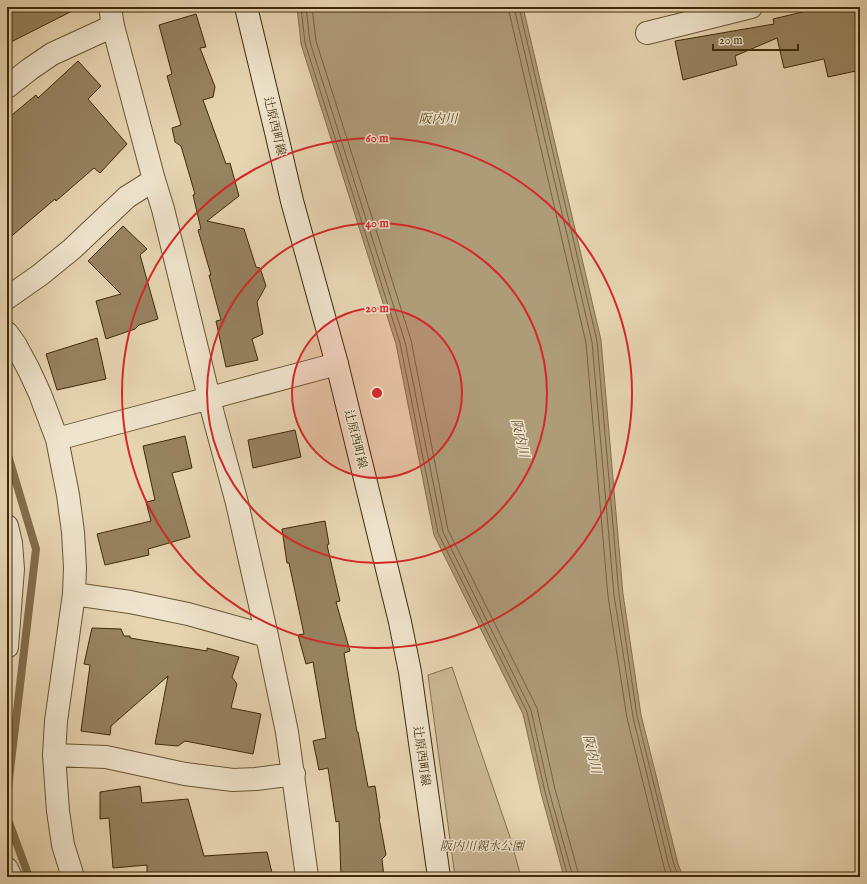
<svg xmlns="http://www.w3.org/2000/svg" width="867" height="884" font-family="'IM FELL English','Noto Serif JP',serif">
  <rect width="100%" height="100%" fill="#e7d5b2"/>
  <filter id="stains"><feTurbulence type="fractalNoise" baseFrequency=".005" numOctaves="4"/><feColorMatrix values="0 0 0 0 .2 0 0 0 0 .09 0 0 0 0 .02 0 0 0 .5 -.17"/></filter>
  <radialGradient id="worn" r=".72"><stop offset=".6" stop-color="#630" stop-opacity="0"/><stop offset="1" stop-color="#630" stop-opacity=".3"/></radialGradient>
  <!-- green -->
  <path fill="#cab895" stroke="#84714e" d="M452 667 510 837 521 877H455L428 675Z"/>
  <!-- water -->
  <path fill="#ae9b78" stroke="#826e4b" d="M297 7H523L601 340 623 594 641 715 678 864 683 877H564L541 793 523 714 434 535 396 344 301 44Z"/>
  <g fill="none" stroke-linecap="round" stroke-linejoin="round">
    <!-- shore -->
    <path stroke="#766240" stroke-width="1" d="M301 7 305 43 400 343 438 533 527 712 545 792 568 877
      M306 7 310 42 405 342 443 532 531 710 549 791 573 877
      M312 7 316 41 411 340 448 530 537 708 555 789 578 872 579 877
      M508 7 586 343 608 596 627 718 664 867 667 877
      M514 7 592 342 614 595 633 717 669 866 673 877
      M519 7 597 341 619 595 637 716 674 865 679 877"/>
    <!-- stream -->
    <path stroke="#826e4b" stroke-width="8" d="M7 452 36 549 7 796
      M7 817 29 877"/>
  </g>
  <!-- building -->
  <path fill="#968360" stroke="#3f2a08" d="M7 7H80L7 44Z
    M824 7H857L860 20V68L856 69V71L828 77 824 59 784 68 777 38 735 56 737 65 683 80 675 41 774 24 773 19Z
    M196 14 206 47 200 48 215 87 213 97 203 100 226 164 230 163 239 196 207 221 244 229 256 267 260 268 266 286 257 302 263 334 252 339 258 360 226 367 216 321 221 320 209 275H211L198 230 201 229 193 195 195 194 181 146 175 142 172 128 181 125 167 76 172 74 159 25Z
    M78 61 101 86 88 99 127 144 100 173 94 168 56 201 55 199 7 240V119L36 95 38 98Z
    M123 226 147 249 140 255 158 319 139 325 135 329 106 339 96 301 121 294 88 261Z
    M97 338 106 379 57 390 46 354Z
    M295 430 301 457 253 468 248 440Z
    M185 436 192 468 172 473 190 537 148 549 149 555 105 565 97 534 151 521 146 502 155 500 143 446Z
    M325 521 329 544 327 545 340 601 336 602 350 651 344 653 357 732H358L368 787 375 786 380 818H379L386 855 382 859 384 877H341L339 821 336 822 328 768 319 770 313 741 326 738 313 662 306 664 298 635 304 634 289 563H287L282 529Z
    M92 628 121 629 124 636H130V638L207 651V648L239 657 232 677 237 684 231 708 261 714 253 754 185 741 178 746 155 744 168 676 111 726 110 735 81 731 90 665 84 664Z
    M140 786 142 803 188 799 204 856 267 852 273 877H147V865L113 868 109 818 100 819V792Z"/>
  <g fill="none" stroke-linecap="round" stroke-linejoin="round">
    <!-- street casing -->
    <g stroke="#695532" stroke-width="24">
      <path id="street" d="M110 7 113 26 154 180 163 209 213 414 237 503 267 636 287 732 307 877
        M647 33 751 7
        M7 87 30 69 52 54 113 26
        M7 298 40 275 72 249 127 197 154 180
        M7 333 15 344 29 370 40 394 57 439 68 495 73 532 75 568 74 594 56 721 54 755 58 811 63 845 73 877
        M57 439 337 364
        M7 526 11 543 13 569 7 647
        M74 594 130 602 188 614 267 636
        M54 755 106 757 185 774 233 780 256 779 294 774
        M7 869 11 877"/>
    </g>
    <!-- secondary casing -->
    <g stroke="#3f2a08" stroke-width="24">
      <path id="secondary" d="M246 7 276 132 292 201 337 364 400 622 410 672 439 877"/>
    </g>
    <!-- street -->
    <use href="#street" stroke="#efe4cd" stroke-width="22"/>
    <!-- secondary -->
    <use href="#secondary" stroke="#efe4cd" stroke-width="22"/>
  </g>
  <!-- distance rings -->
  <circle cx="377" cy="393" r="85" fill="#d62828" fill-opacity=".12"/>
  <g fill="none" stroke="#d62828" stroke-width="2">
    <circle cx="377" cy="393" r="85"/>
    <circle cx="377" cy="393" r="170"/>
    <circle cx="377" cy="393" r="255"/>
  </g>
  <g text-anchor="middle" stroke-width="3" stroke-linejoin="round" paint-order="stroke">
    <!-- street labels -->
    <g font-size="12" fill="#3f2a08" stroke="#efe4cd">
      <text transform="translate(275 126) rotate(77)" y="4">辻原西町線</text>
      <text transform="translate(356 439) rotate(76)" y="4">辻原西町線</text>
      <text transform="translate(422 756) rotate(82)" y="4">辻原西町線</text>
    </g>
    <!-- park labels -->
    <g font-size="12" font-style="italic" fill="#5b4624" stroke="#efe4cd">
      <text x="482" y="850">阪内川親水公園</text>
    </g>
    <!-- water labels -->
    <g font-size="13" font-style="italic" fill="#5b4624" stroke="#efe4cd">
      <text x="438" y="123">阪内川</text>
      <text transform="translate(521 438) rotate(77)" y="5">阪内川</text>
      <text transform="translate(593 754) rotate(77)" y="5">阪内川</text>
    </g>
  </g>
  <circle cx="377" cy="393" r="6" fill="#d62828" stroke="#efe4cd" stroke-width="2"/>
  <g font-size="12" text-anchor="middle" font-weight="bold" fill="#d62828" stroke="#efe4cd" stroke-width="3" stroke-linejoin="round" paint-order="stroke">
    <text x="377" y="142">60 m</text>
    <text x="377" y="227">40 m</text>
    <text x="377" y="312">20 m</text>
  </g>
  <!-- margin -->
  <rect width="867" height="884" fill="none" stroke="#e7d5b2" stroke-width="24"/>
  <rect x="8" y="8" width="851" height="868" fill="none" stroke="#3f2a08" stroke-width="2"/>
  <rect x="12" y="12" width="843" height="860" fill="none" stroke="#3f2a08"/>
  <!-- scale -->
  <path d="M713 44v6h85v-6" fill="none" stroke="#3f2a08" stroke-width="2"/>
  <text x="719" y="44" font-size="12" fill="#3f2a08" stroke="#efe4cd" stroke-width="3" paint-order="stroke">20 m</text>
  <rect width="100%" height="100%" filter="url(#stains)"/>
  <rect width="100%" height="100%" fill="url(#worn)"/>
</svg>
